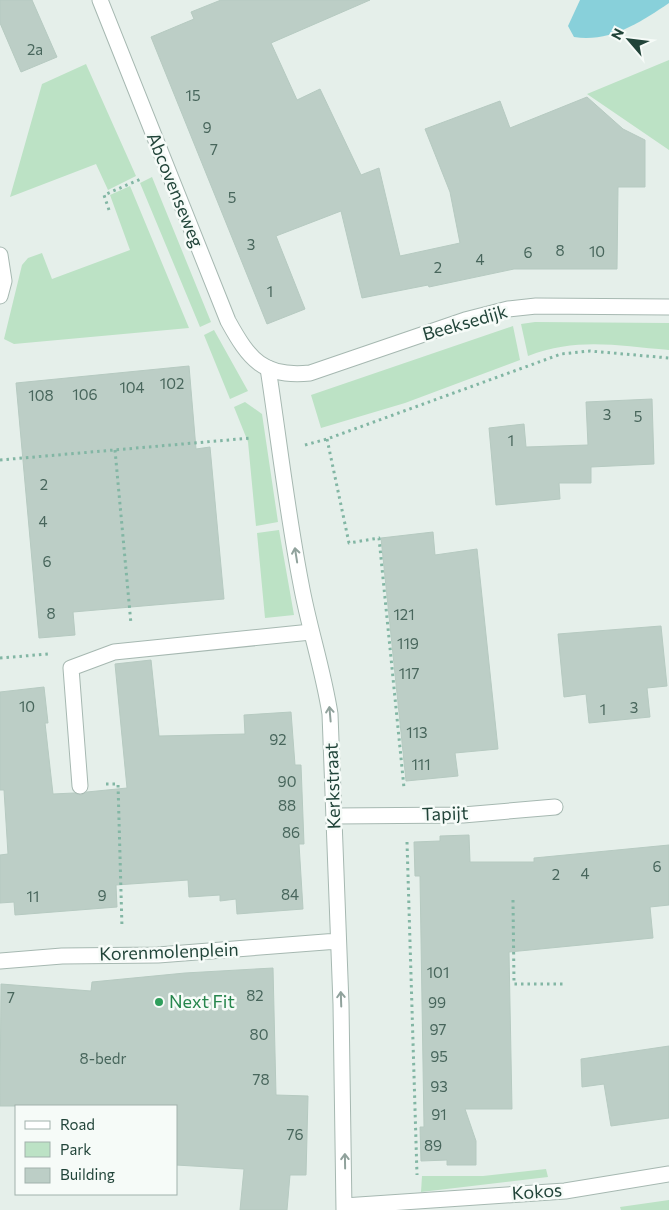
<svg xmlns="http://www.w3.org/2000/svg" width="669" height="1210" font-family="Commissioner,sans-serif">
  <rect width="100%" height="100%" fill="#e5efea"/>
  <!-- green -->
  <path fill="#bce2c5" d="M669 60V150L587 94Z
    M86 64 136 176 108 190 96 164 10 197 42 84Z
    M152 177 211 322 200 327 140 183Z
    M130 186 189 328 14 344 4 339 22 265 28 258 42 253 52 279 130 250 110 195Z
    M535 322 669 323V350C617 346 579 337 528 356L521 324Z
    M513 326 520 360 405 403 321 428 311 395Z
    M214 330 248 391 230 399 204 335Z
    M245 402 262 414 278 522 256 526 248 442 234 407Z
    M279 530 294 615 265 618 257 533Z
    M546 1169 548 1177 421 1192 422 1176H483Z
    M669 1200V1210H621L620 1207Z"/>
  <!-- water -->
  <path fill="#88d0da" d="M580 0H669V3C641 22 609 43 574 37L568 26Z"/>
  <!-- building -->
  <path fill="#bccec6" stroke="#b6cac1" d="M0 0H32L57 57 21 72 0 23Z
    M221 0H370L271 43 297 100 320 89 361 175 379 168 400 256 460 243 450 192 425 129 500 101 510 128 587 97 623 129 645 140V187H618L617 269H514L429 287 428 285 362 298 341 211 276 236 305 309 267 324 151 37 194 19 191 12Z
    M189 366 196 449 210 447 224 599 73 612 75 635 39 638 16 383Z
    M652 399 654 464 591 467V483H559L560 499 496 505 489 428 524 424 526 447 588 445 586 402Z
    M433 532 435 555 477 549 498 749 455 753 458 776 406 781 381 538Z
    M661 626 667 686 647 688 650 717 589 723 586 694 564 697 558 634Z
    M151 660 159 736 245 734 244 715 291 712 295 765H301L304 844H299L303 909 237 914 236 899 220 901V895L189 897 188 880 116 885 117 907 15 915 14 902 0 903V855L8 854 4 790H0V692L44 687 48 723H45L53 794 74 793 81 795 87 792 127 788 115 664Z
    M469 835 470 862H534V858L669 845V905L650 907 653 938 509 952 512 1109H465L476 1141V1165H447V1160L421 1161 420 1127H424L420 876H415L414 842 440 841V836Z
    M273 968 276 1095 308 1096 306 1175H290L287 1210H240L244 1169 176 1165V1106H0L1 984 91 991 92 982 185 973Z
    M669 1046V1118L611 1126 604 1084 582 1087 581 1059Z"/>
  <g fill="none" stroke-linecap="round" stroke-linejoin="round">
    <!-- service casing -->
    <g stroke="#a6b8b1" stroke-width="17">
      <path id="service" d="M80 786 71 668 114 652 311 632"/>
    </g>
    <!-- minor casing -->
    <g stroke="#a6b8b1" stroke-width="17">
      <path id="minor" d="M0 255 4 281 0 296
        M268 368C279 440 287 512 301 584 309 628 323 669 330 714L341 1004 344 1210
        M335 816 463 815 555 807
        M0 961 62 956 158 955 338 941
        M344 1206 565 1191 669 1174"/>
    </g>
    <!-- tertiary casing -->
    <g stroke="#a6b8b1" stroke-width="17">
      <path id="tertiary" d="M100 0 228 321C249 359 263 378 310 373L465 320 508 309 536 306 669 307"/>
    </g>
    <!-- path -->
    <path stroke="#82b6a4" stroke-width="3" stroke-dasharray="2.5 4" stroke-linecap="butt" d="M109 210 104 195 143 178
      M327 439 349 543 379 538 404 788
      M305 445 327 439 561 354 590 351 669 358
      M115 450 131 624
      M0 460 251 438
      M0 658 48 654
      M106 784H118L122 928
      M407 842 417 1175
      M513 900 514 984H563"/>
    <!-- service -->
    <use href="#service" stroke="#fff" stroke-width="15"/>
    <!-- minor -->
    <use href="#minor" stroke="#fff" stroke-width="15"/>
    <!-- tertiary -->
    <use href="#tertiary" stroke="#fff" stroke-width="15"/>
  </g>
  <!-- one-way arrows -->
  <defs><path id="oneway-shaft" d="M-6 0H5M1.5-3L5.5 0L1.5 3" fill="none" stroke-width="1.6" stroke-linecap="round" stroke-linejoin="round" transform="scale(1.25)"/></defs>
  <g stroke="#90a29c">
    <use href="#oneway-shaft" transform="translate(296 555) rotate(-99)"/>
    <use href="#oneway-shaft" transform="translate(330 714) rotate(-95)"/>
    <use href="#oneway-shaft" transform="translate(341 999) rotate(-92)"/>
    <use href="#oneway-shaft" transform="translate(345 1161) rotate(-91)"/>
  </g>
  <!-- markers -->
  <circle fill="#2e9e5b" stroke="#f6fbf8" stroke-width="2" cx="159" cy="1002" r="5"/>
  <g text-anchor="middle" stroke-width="5" stroke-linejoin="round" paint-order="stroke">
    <!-- number labels -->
    <g font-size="15" fill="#48665c">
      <text x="35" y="55">2a</text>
      <text x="193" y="101">15</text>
      <text x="207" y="133">9</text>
      <text x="214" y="155">7</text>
      <text x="232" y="203">5</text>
      <text x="251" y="250">3</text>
      <text x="560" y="256">8</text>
      <text x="597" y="257">10</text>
      <text x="528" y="258">6</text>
      <text x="480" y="265">4</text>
      <text x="438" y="273">2</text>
      <text x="270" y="297">1</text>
      <text x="172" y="389">102</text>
      <text x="132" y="393">104</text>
      <text x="85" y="400">106</text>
      <text x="41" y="401">108</text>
      <text x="607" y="420">3</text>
      <text x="638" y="422">5</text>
      <text x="511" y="446">1</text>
      <text x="44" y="490">2</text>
      <text x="43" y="527">4</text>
      <text x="47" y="567">6</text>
      <text x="51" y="619">8</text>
      <text x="404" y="620">121</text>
      <text x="408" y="649">119</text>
      <text x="409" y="679">117</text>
      <text x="27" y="712">10</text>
      <text x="634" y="713">3</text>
      <text x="603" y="715">1</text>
      <text x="417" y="738">113</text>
      <text x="278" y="745">92</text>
      <text x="421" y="770">111</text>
      <text x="287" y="787">90</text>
      <text x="287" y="811">88</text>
      <text x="291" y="838">86</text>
      <text x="657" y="872">6</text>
      <text x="585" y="879">4</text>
      <text x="556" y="880">2</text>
      <text x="290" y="900">84</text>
      <text x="102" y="901">9</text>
      <text x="33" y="902">11</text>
      <text x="438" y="978">101</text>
      <text x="255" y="1001">82</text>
      <text x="11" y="1003">7</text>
      <text x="437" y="1008">99</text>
      <text x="438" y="1035">97</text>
      <text x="259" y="1040">80</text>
      <text x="439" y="1062">95</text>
      <text x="103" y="1064">8-bedr</text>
      <text x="261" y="1085">78</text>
      <text x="439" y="1092">93</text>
      <text x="439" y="1120">91</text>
      <text x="295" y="1140">76</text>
      <text x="433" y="1151">89</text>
    </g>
    <!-- street labels -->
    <g font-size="18" fill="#214439" stroke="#f6fbf8">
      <text transform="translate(175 190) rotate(68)" y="6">Abcovenseweg</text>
      <text transform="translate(465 323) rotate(-16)" y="6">Beeksedijk</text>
      <text transform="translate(333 786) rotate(-92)" y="6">Kerkstraat</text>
      <text transform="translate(445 814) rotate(-2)" y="6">Tapijt</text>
      <text transform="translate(169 952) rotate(-2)" y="6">Korenmolenplein</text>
      <text transform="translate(537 1192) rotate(-4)" y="6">Kokos</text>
    </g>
    <!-- leisure labels -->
    <g font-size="18" fill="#27864d" stroke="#f6fbf8" text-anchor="start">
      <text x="169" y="1008">Next Fit</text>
    </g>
  </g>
  <!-- legend -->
  <rect x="15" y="1105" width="162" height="90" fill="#f6fbf8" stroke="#a1b2ac"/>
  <rect x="25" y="1121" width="25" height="8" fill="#ffffff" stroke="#a1b2ac"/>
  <text x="60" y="1130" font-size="15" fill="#214439">Road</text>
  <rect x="25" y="1142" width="25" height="15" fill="#bce2c5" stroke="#a1b2ac"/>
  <text x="60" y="1155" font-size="15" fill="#214439">Park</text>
  <rect x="25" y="1168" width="25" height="15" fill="#bccec6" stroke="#a1b2ac"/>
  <text x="60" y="1180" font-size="15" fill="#214439">Building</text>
  <!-- north arrow -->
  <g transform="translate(629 40) rotate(298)" stroke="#f6fbf8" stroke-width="4" paint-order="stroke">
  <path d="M0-4L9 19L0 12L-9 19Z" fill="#214439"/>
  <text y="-8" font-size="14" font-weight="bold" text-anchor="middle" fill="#214439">N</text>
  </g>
</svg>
